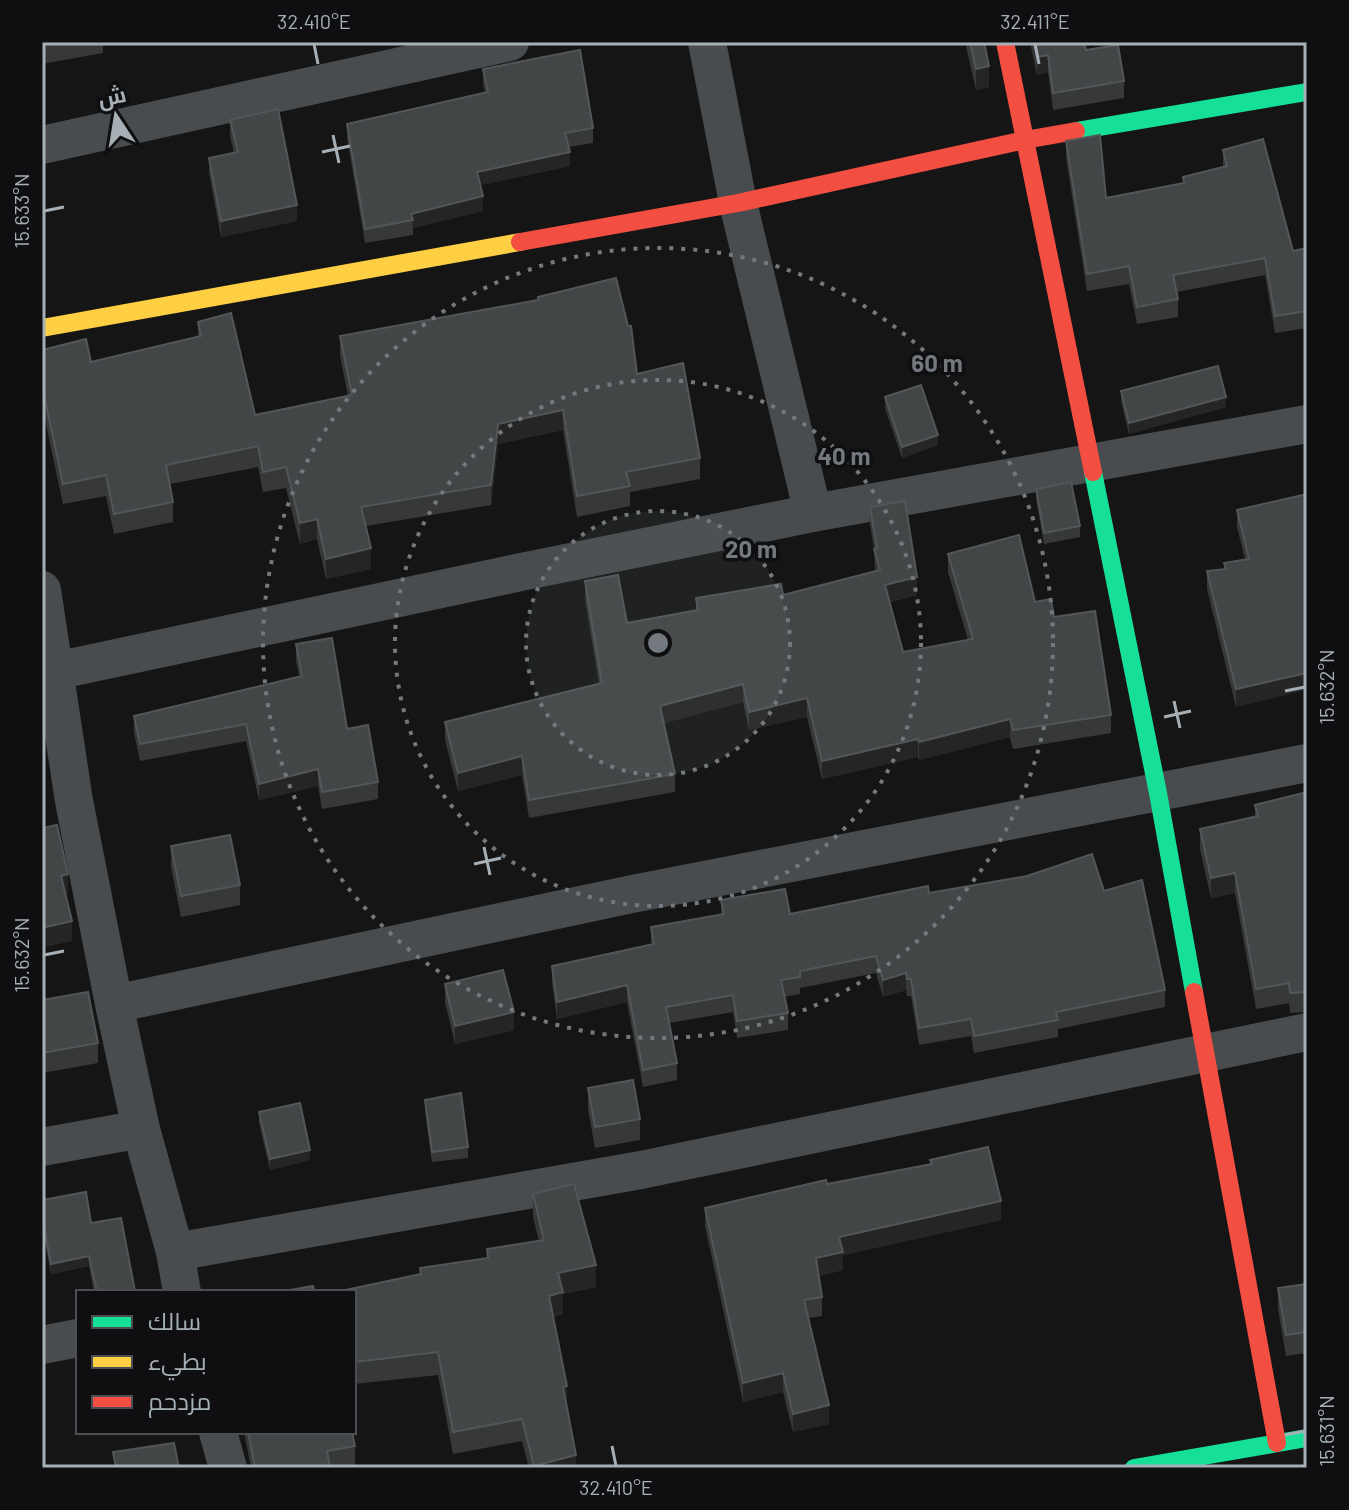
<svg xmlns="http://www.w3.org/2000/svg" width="1349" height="1510" font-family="Barlow,Cairo,sans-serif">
  <rect width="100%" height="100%" fill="#151515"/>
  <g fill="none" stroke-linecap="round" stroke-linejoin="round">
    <!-- street -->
    <path stroke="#494c4e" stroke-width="38" d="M707 42 738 203 813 513
      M42 145 510 42
      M42 590 74 801 114 1004 141 1129 175 1252 182 1292
      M55 671 521 572 813 513 1307 424
      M114 1004 632 894 1307 763
      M42 1147 141 1129
      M175 1252 641 1170 1307 1032
      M42 1345 78 1338
      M218 1432 228 1468"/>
    <!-- fast -->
    <path stroke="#16e098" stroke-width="18" d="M1076 131 1307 92
      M1093 472 1158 793 1194 992
      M1134 1468 1307 1438"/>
    <!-- slow -->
    <path stroke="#ffcf43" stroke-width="18" d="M42 328 520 242"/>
    <!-- jam -->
    <path stroke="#f24e42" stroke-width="18" d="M1005 42 1093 472
      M520 242 738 203 1025 140 1076 131
      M1194 992 1277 1443"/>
  </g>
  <!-- wall -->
  <path fill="#373939" d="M42 42H103V53L42 64Z
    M965 42H984L989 87 976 90Z
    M1030 42H1084L1086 50 1124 81V98L1053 110 1048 72 1037 75Z
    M483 69 593 128V143L569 147 570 166 481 185 483 211 413 228V235L365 243 347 138V124L485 92 483 84Z
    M230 120 297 221 221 237 209 173V158L234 153 230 136Z
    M1066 141 1106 198 1183 184V177L1223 167V150L1293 251 1307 248V328L1275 333 1265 275 1177 292 1178 299V317L1137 324 1129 284 1087 291 1066 158Z
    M538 297 637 374 700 458V479L630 492V506L577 517 563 430 498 444 491 505 366 526 371 569 326 579 317 539 300 544 286 488 263 492 258 467 170 484 173 502V522L114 534 106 496 63 504 42 406V350L91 362 198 337V322L255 415 348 396 340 356V336L538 300Z
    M1121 391 1226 407 1129 434 1121 401Z
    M885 397 938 445 902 458 885 408Z
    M1036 489 1080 526V537L1044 544 1036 499Z
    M1307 494 1236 707 1207 589V571L1224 569V563L1245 559 1237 527V510Z
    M870 507 917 595 890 602 903 652 968 640 948 572V554L1035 602 1054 617 1111 715V733L1013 749 1010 737 919 760 918 757 822 779 807 717 749 730 743 702 664 723 675 774V792L529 818 522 775 458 791 445 740V722L599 683 585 599V581L627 623 696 611V598L783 595 875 571 874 549 870 525Z
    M296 644 378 782V799L322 809 318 786 259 800 246 741 140 761 134 733V716L299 676 296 661Z
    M1307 792V1012L1290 1013 1289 1003 1256 1009 1235 893 1211 898 1200 849V829L1255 817V805Z
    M171 846 240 885V905L181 917 171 867Z
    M1104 891 1165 990V1007L1058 1029V1037L974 1053 971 1036 919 1045 911 996H907L906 990 883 997 876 973 800 988V994L784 997 788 1013V1030L737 1038 733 1012 669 1023 677 1063V1080L643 1087 627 1002 557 1019 552 983V966L651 944V927L721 914V900L790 914 929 893Z
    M445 984 514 1030 455 1044 445 1002Z
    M42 1000 98 1043V1063L42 1073Z
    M588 1088 640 1119V1140L595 1148 588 1109Z
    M425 1100 468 1147V1158L432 1162 425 1110Z
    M259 1112 310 1160 270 1170 259 1123Z
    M930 1160 1001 1220 843 1255V1270L819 1276 822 1297V1316L808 1318 829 1424 793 1432 783 1392 743 1402 705 1226V1208L930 1165Z
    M533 1194 596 1287 563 1294V1314L553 1317 576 1468H529L522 1441 453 1454 438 1375 354 1384V1292L420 1274V1268L487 1258V1249L539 1241 533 1217Z
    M42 1200 91 1223 121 1218 135 1292H94L89 1266 51 1274 42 1227Z
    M1307 1284V1353L1286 1356 1278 1309V1288Z
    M244 1432H352L355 1446V1468H251Z"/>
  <!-- shaded-wall -->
  <path fill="#252525" d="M1048 55V72L1037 75V57Z
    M989 66V87L976 90V69Z
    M570 152V166L477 186V172Z
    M483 196V211L413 228 411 214Z
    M297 205V221L221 237V221Z
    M1226 397V407L1129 434V423Z
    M563 410V430L498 444 491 505V485L498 424Z
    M938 435V445L902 458V447Z
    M317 519V539L300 544V523Z
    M371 548V569L326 579V559Z
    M917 577V595L885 603V585Z
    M1307 673V690L1236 707V689Z
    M743 684V702L660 724V706Z
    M807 698V717L749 730V712Z
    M1010 719V737L919 760V742Z
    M918 739V757L822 779V761Z
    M522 756V775L458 791V773Z
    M318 769V786L259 800V784Z
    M1235 873V893L1211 898V878Z
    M68 874V894L61 896V876Z
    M72 921V941L42 948V928Z
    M906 973V990L883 997V980Z
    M627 985V1002L557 1019V1002Z
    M514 1012V1030L455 1044V1026Z
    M310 1150V1160L270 1170V1159Z
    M1001 1201V1220L843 1255V1270L816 1277V1258L839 1237Z
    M89 1256V1266L51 1274V1264Z
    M596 1265V1287L563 1294V1314L549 1318V1296L558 1273Z
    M783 1373V1392L743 1402V1383Z
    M567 1386V1408L563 1387Z
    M829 1405V1424L793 1432V1414Z
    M576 1455V1468H534V1466Z"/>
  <!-- building -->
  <path fill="#434647" stroke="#535658" stroke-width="2" d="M970 42H984L989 66 976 69Z
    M1034 42H1084L1086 50 1118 45 1124 81 1053 93 1048 55 1037 57Z
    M580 50 593 128 565 133 570 152 477 172 483 196 411 214 413 220 365 229 347 124 488 92 483 69Z
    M278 109 297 205 221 221 209 158 238 152 230 120Z
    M1100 135 1106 198 1184 183 1183 177 1227 166 1223 150 1263 139 1293 251 1307 248V311L1275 316 1265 258 1173 275 1178 299 1137 307 1129 266 1087 274 1066 141Z
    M616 278 628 326H631L637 374 683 363 700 458 626 472 630 486 577 496 563 410 498 424 491 485 361 507 371 548 326 559 317 519 300 523 286 467 263 472 258 446 166 465 173 502 114 514 106 475 63 484 42 386V350L86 339 91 362 201 336 198 322 231 313 255 415 352 395 340 336 538 300V297Z
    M1218 366 1226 397 1129 423 1121 391Z
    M921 385 938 435 902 447 885 397Z
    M1071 482 1080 526 1044 533 1036 489Z
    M1307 494V673L1236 689 1207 571 1226 569 1224 563 1249 559 1237 510Z
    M905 501 917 577 885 585 903 652 973 639 948 554 1019 535 1035 602 1051 599 1054 617 1095 611 1111 715 1013 730 1010 719 919 742 918 739 822 761 807 698 749 712 743 684 660 706 675 774 529 800 522 756 458 773 445 722 602 683 585 581 618 575 627 623 698 610 696 598 781 584 783 595 880 570 874 549 877 548 870 507Z
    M332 638 347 729 368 725 378 782 322 792 318 769 259 784 246 724 140 744 134 716 302 676 296 644Z
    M1307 792V992L1290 993 1289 983 1256 989 1235 873 1211 878 1200 829 1258 816 1255 805Z
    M57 825 68 874 61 876 72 921 42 928V828Z
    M230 835 240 885 181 896 171 846Z
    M1092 854 1104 891 1142 880 1165 990 1056 1012 1058 1020 974 1036 971 1019 919 1028 911 979H907L906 973 883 980 876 956 800 971V977L781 980 788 1013 737 1021 733 995 666 1007 677 1063 643 1070 627 985 557 1002 552 966 654 944 651 927 724 914 721 900 785 889 790 914 928 886 929 893 1027 876Z
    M503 970 514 1012 455 1026 445 984Z
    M88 992 98 1043 42 1053V1000Z
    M633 1080 640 1119 595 1127 588 1088Z
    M461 1093 468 1147 432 1152 425 1100Z
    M300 1103 310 1150 270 1159 259 1112Z
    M988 1147 1001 1201 839 1237 843 1252 816 1258 822 1297 804 1300 829 1405 793 1414 783 1373 743 1383 705 1208 826 1180 827 1184 932 1164 930 1160Z
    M574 1184 596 1265 558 1273 563 1292 549 1296 567 1386 563 1387 576 1455 534 1466 522 1419 453 1432 438 1352 354 1362V1292H336L421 1274 420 1268 488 1258 487 1249 544 1240 533 1194Z
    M86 1192 91 1223 121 1218 135 1291 127 1292H97L89 1256 51 1264 42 1216V1200Z
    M1307 1284V1332L1286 1335 1278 1288Z
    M313 1286 315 1292H279Z
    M248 1432H352L355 1446 327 1451 330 1468H255Z
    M174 1443 179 1468H116L113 1452Z"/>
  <!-- ticks -->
  <path fill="none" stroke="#a6afb6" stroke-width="3" d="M314 44 318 64M1035 44 1039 64M333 135 339 163M322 152 350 146M44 211 64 207M1285 691 1305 687M1174 701 1180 728M1164 717 1191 711M484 847 490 875M474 864 501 858M44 955 64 951M1285 1435 1305 1431M612 1446 616 1466"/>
  <!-- distance rings -->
  <circle cx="658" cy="643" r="132" fill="#73797e" fill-opacity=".12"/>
  <g fill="none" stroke="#73797e" stroke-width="4" stroke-dasharray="4 8">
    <circle cx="658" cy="643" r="132"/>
    <circle cx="658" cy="643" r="263"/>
    <circle cx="658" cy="643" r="395"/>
  </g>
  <circle cx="658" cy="643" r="12" fill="#73797e" stroke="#0f0f11" stroke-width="4"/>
  <g font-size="24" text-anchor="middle" font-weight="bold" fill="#73797e" stroke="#0f0f11" stroke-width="7" stroke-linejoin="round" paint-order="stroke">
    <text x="937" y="372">60 m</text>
    <text x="844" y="465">40 m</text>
    <text x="751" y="558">20 m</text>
  </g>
  <!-- border -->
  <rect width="1349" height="1510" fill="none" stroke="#0f0f11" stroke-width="88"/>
  <!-- legend -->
  <rect x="76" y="1290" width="280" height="144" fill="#0f0f11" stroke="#4b4f53" stroke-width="2"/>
  <rect x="92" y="1316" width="40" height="12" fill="#16e098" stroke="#4b4f53" stroke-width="2"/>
  <text x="148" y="1330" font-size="24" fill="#a6afb6">سالك</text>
  <rect x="92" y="1356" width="40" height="12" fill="#ffcf43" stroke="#4b4f53" stroke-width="2"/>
  <text x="148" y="1370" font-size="24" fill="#a6afb6">بطيء</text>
  <rect x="92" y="1396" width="40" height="12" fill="#f24e42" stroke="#4b4f53" stroke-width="2"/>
  <text x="148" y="1410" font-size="24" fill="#a6afb6">مزدحم</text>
  <!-- north arrow -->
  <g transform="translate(116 116) rotate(348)" stroke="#0f0f11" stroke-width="6" paint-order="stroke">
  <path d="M0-6L14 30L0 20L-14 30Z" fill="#a6afb6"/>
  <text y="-12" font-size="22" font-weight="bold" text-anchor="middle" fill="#a6afb6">ش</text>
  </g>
  <rect x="44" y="44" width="1261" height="1422" fill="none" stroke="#a6afb6" stroke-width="3"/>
  <g font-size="20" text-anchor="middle" fill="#a6afb6">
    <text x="314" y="29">32.410°E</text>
    <text x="1035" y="29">32.411°E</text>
    <text transform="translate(22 211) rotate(-90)" y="7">15.633°N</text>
    <text transform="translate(1327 687) rotate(-90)" y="7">15.632°N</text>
    <text transform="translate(22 955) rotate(-90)" y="7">15.632°N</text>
    <text transform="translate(1327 1431) rotate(-90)" y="7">15.631°N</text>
    <text x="616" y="1495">32.410°E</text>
  </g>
</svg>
